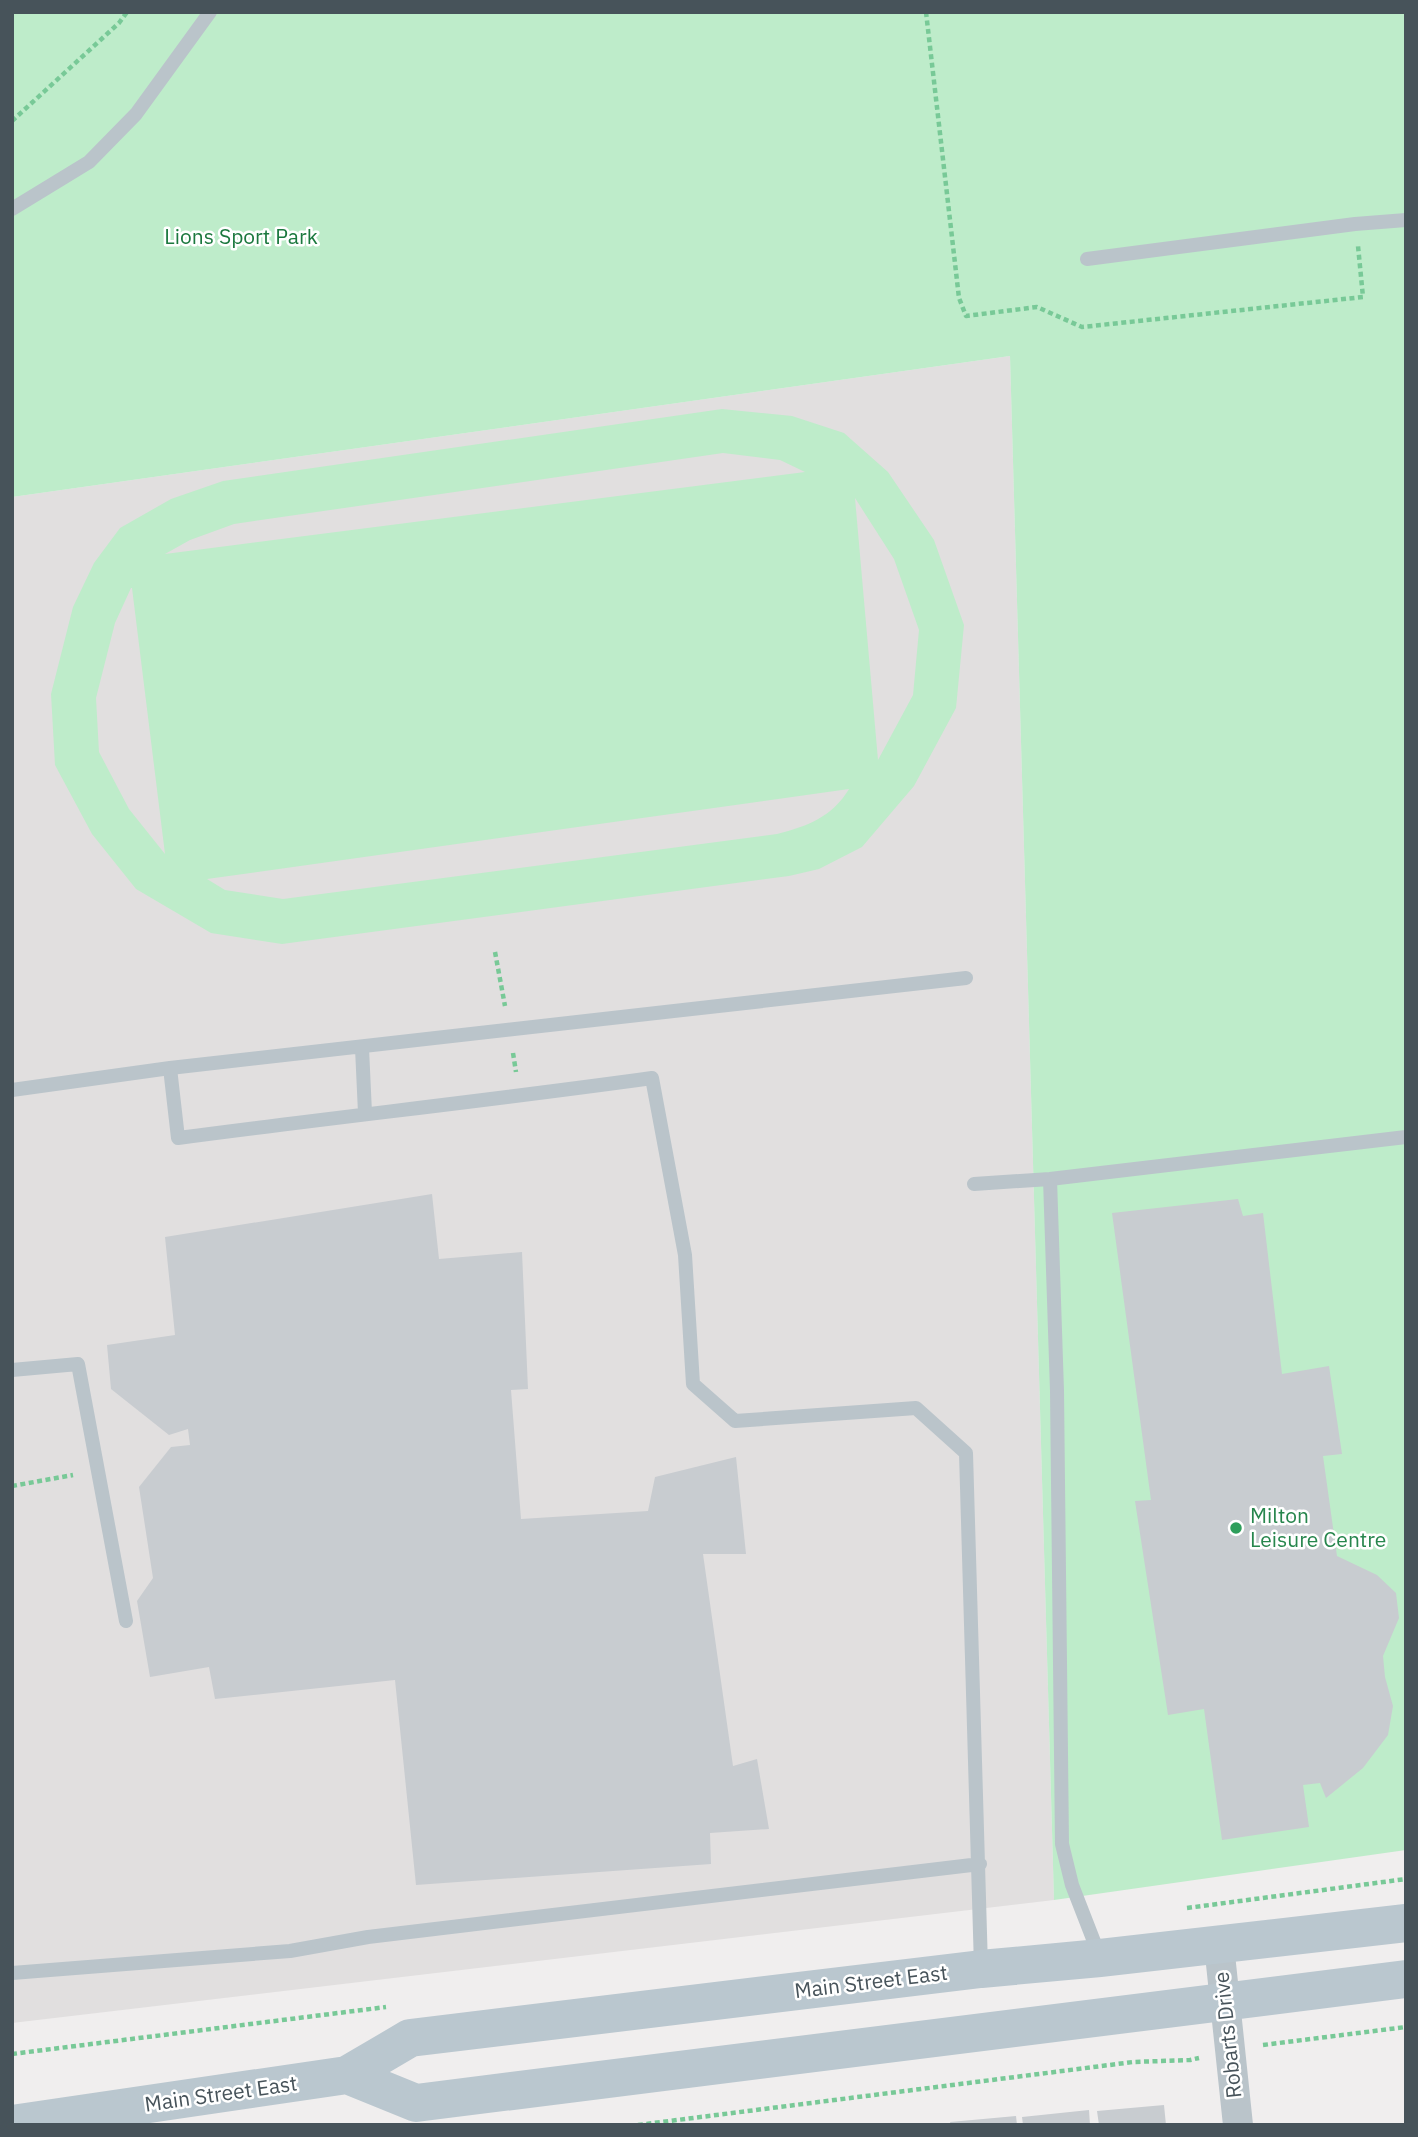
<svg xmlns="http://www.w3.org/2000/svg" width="1418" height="2137" font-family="'IBM Plex Sans',sans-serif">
  <rect width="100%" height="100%" fill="#f0eeee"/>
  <!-- education -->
  <path fill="#e1dfdf" d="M1010 356 1054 1900 12 2023V497Z"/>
  <!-- green -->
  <path fill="#beecca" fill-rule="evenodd" d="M12 12H1406V1850L1054 1900 1010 356 12 497Z
    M722 409 792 416 844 433 888 472 934 540 964 625 956 708 914 786 862 847 819 869 789 876 282 944 211 933 136 889 92 834 55 765 51 694 73 607 94 563 120 528 171 499 223 481ZM723 453 780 460 805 472 165 554 190 540 234 524ZM855 498 894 559 919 630 913 695 878 760ZM131 588H132L165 854 129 809 99 752 96 698 115 623ZM849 789C832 817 808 826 777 834L283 899 225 890 207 879Z"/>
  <!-- building -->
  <path fill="#c8ccd0" d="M432 1194 439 1259 522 1252 528 1389 511 1390 521 1519 648 1511 655 1477 736 1457 746 1554H703L733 1766 757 1759 769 1829 710 1833 711 1864 416 1885 395 1680 215 1699 209 1667 150 1677 137 1601 153 1578 139 1487 171 1447 190 1445 188 1429 169 1435 111 1389 107 1345 175 1335 165 1237Z
    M1238 1199 1243 1216 1263 1213 1282 1374 1329 1366 1342 1454 1323 1456 1337 1556 1377 1575 1396 1593 1399 1618 1383 1656 1385 1677 1393 1706 1388 1735 1363 1768 1326 1798 1320 1783 1303 1785 1309 1827 1222 1840 1204 1709 1168 1715 1135 1501 1151 1500 1112 1213Z
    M1164 2105 1166 2125H1099L1097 2111Z
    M1089 2110 1090 2125H1023L1022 2117Z
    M1016 2116 1017 2125H951L950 2122Z"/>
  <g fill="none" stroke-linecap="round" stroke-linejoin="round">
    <!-- path -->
    <path stroke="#78c997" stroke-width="4.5" stroke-dasharray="5 3.5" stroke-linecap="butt" d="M926 12 959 298 966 316 1037 307 1082 327 1363 297 1358 246
      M12 121 119 23 127 12
      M495 952 505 1006
      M513 1053 516 1072
      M12 1486 73 1475
      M1187 1908 1406 1879
      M1263 2045 1406 2027
      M12 2054 386 2007
      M638 2125 1133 2062 1190 2060 1199 2058"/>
    <!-- service -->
    <path stroke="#bac4ca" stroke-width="14" d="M12 209 89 162 136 114 210 12
      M1087 259 1355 224 1406 220
      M362 1048 365 1113
      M170 1068 178 1138C336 1117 494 1100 652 1078L685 1255 693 1384 735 1421 916 1408 966 1453 981 1967
      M12 1090 170 1068 966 978
      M1050 1179 1057 1391 1062 1844 1072 1885 1100 1957
      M974 1184 1050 1179 1406 1137
      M12 1370 78 1364 126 1621
      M12 1973 290 1951 368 1937 980 1864"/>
    <!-- minor -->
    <path stroke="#bac4ca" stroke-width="30" d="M1219 1945 1238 2125"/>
    <!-- secondary -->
    <path stroke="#bac7cf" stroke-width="38" d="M347 2075 416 2103 1406 1979
      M12 2124 347 2075 410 2038 981 1969 1100 1958 1406 1923"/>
  </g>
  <!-- markers -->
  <circle fill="#2e9e5b" stroke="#fff" stroke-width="2.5" cx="1236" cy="1528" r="7"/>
  <g text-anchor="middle" stroke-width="5" stroke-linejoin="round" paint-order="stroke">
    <!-- park labels -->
    <g font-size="21" fill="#1b783e" stroke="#fff">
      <text x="241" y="244">Lions Sport Park</text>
    </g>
    <!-- leisure labels -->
    <g font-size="21" fill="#27864d" stroke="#fff" text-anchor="start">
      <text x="1250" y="1523">Milton<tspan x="1250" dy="24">Leisure Centre</tspan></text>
    </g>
    <!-- street labels -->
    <g font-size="21" fill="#47535a" stroke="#fff">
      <text transform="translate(871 1982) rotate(-7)" y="7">Main Street East</text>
      <text transform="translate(1228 2035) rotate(-96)" y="7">Robarts Drive</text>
      <text transform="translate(221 2094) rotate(-8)" y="7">Main Street East</text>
    </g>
  </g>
  <!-- border -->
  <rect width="1418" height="2137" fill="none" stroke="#47535a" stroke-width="28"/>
</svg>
